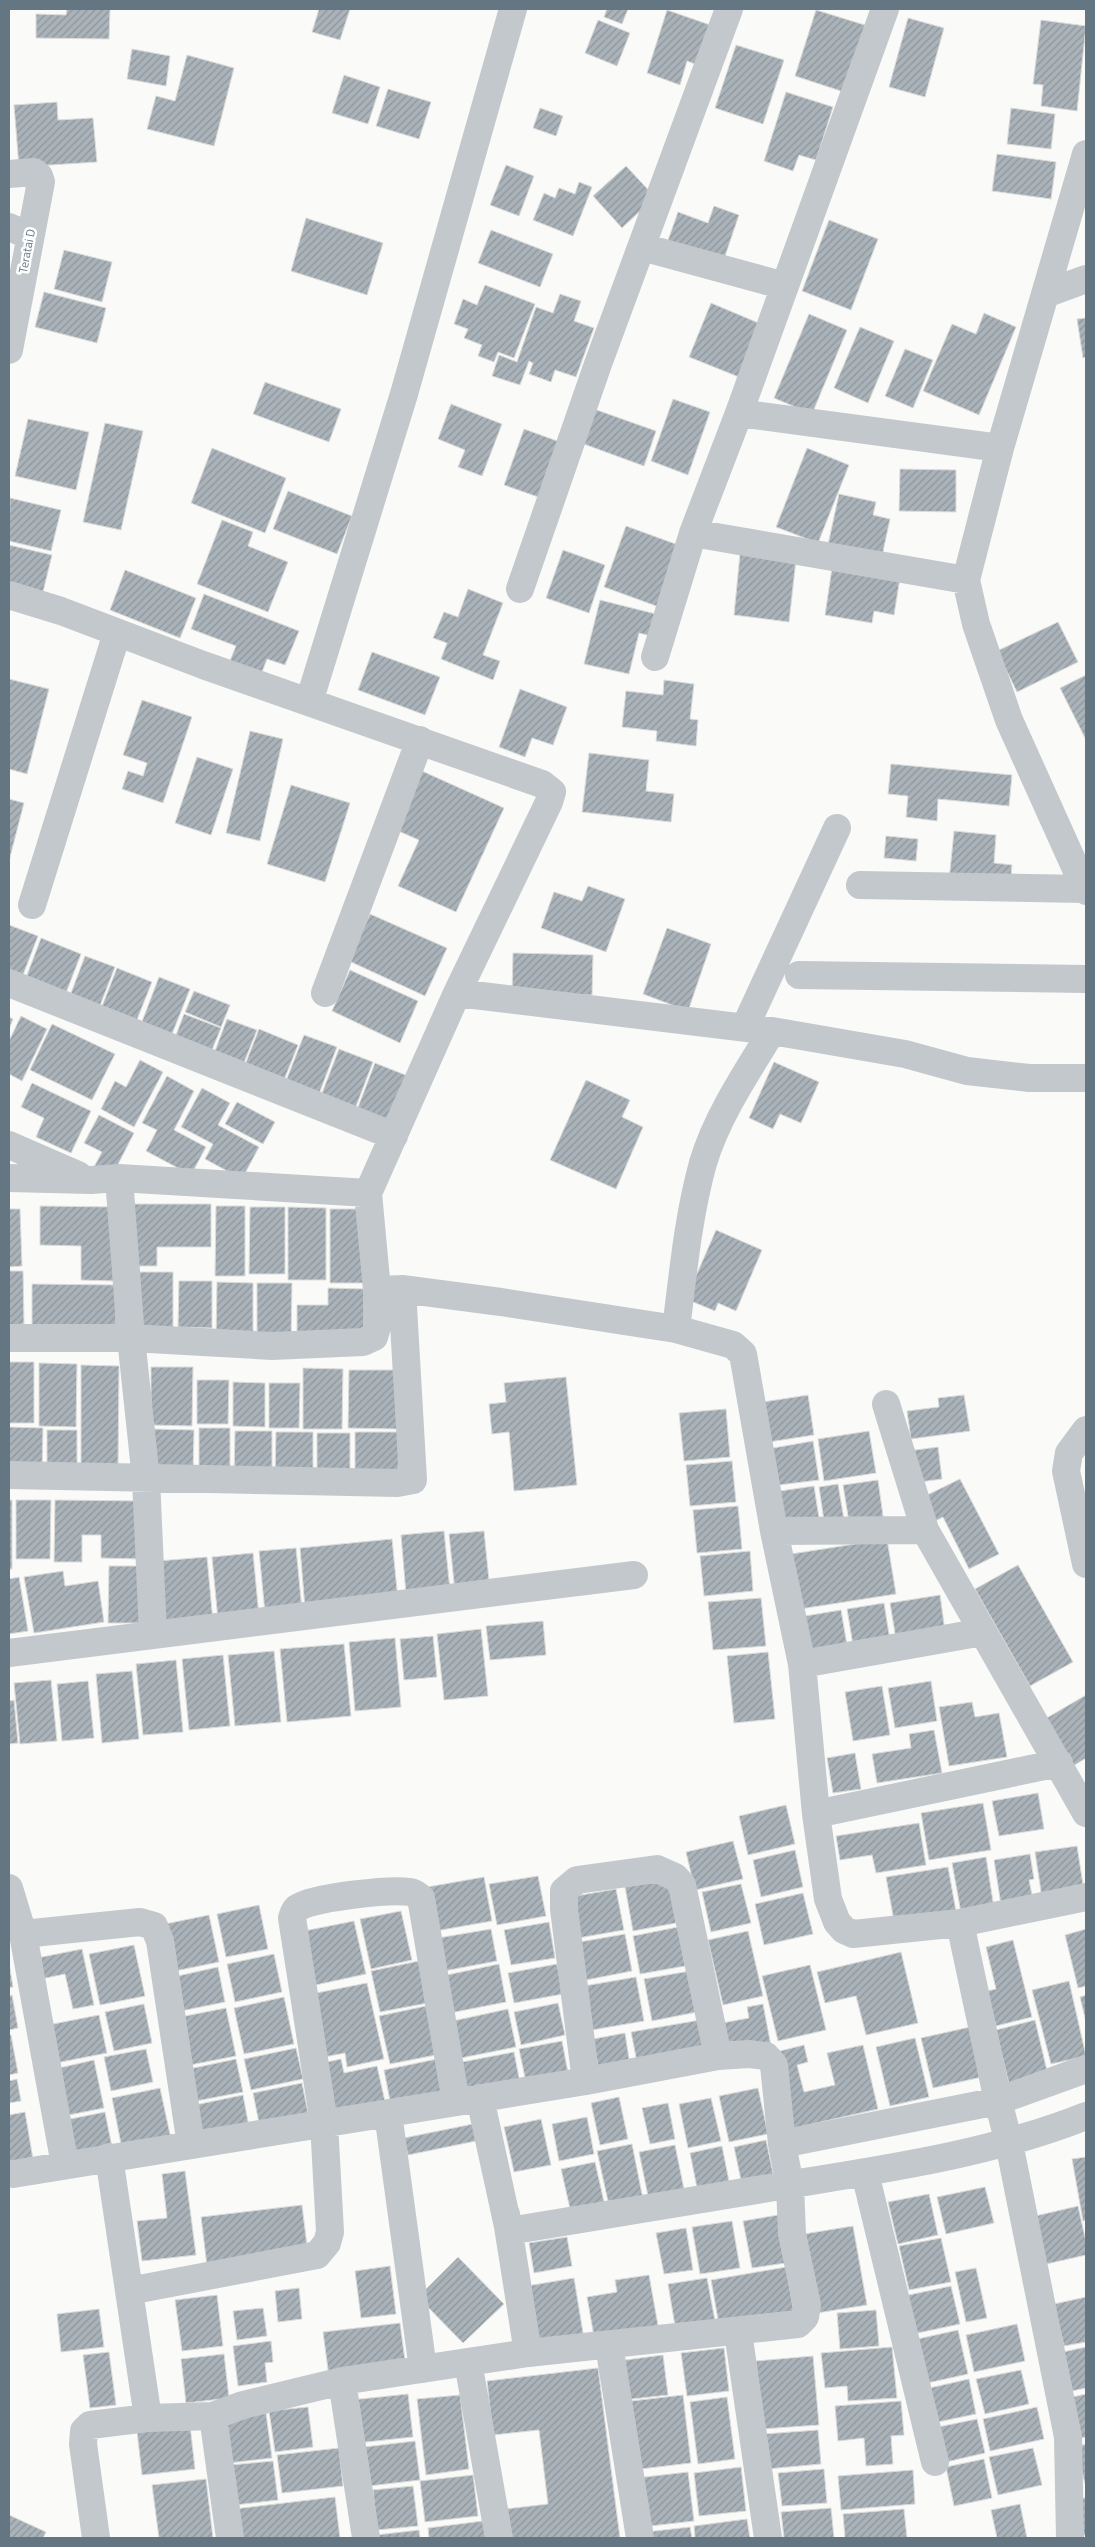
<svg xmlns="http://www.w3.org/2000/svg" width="1095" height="2547" font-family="'Titillium Web',sans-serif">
  <defs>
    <pattern id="building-hatch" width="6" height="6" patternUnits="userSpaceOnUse" patternTransform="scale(1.25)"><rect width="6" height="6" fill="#aab3b9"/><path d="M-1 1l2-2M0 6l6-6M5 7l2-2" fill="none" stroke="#8e969c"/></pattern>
  </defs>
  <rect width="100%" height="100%" fill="#fafaf8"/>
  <!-- building -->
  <path fill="url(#building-hatch)" stroke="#dcdcda" d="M67 9H110L109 39 36 38V14L66 15Z
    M319 9H350L340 40 312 32Z
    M607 9H628L622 24 604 17Z
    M667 10 716 27 703 67 687 61 680 85 647 73Z
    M816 10 868 26 847 93 795 76Z
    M908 18 944 28 925 97 889 87Z
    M598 20 630 33 617 66 585 53Z
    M1041 20 1086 26 1077 111 1041 106 1043 85 1033 84Z
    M736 45 784 60 763 124 715 108Z
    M132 49 170 56 166 86 127 79Z
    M187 55 234 68 214 146 147 129 156 96 175 101Z
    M344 75 380 87 368 124 332 113Z
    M388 89 431 102 419 139 376 126Z
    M786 92 833 107 816 160 799 155 793 171 764 161Z
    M57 102 58 120 93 118 97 162 19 167 14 105Z
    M540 108 563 116 556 136 533 128Z
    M1011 108 1055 114 1051 149 1007 144Z
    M997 154 1056 162 1051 199 992 191Z
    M506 165 534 176 519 216 490 205Z
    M626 166 655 197 622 228 593 196Z
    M579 182 592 187 573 236 533 220 544 193 555 198 559 188 575 194Z
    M714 206 739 215 722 265 666 246 678 212 708 223Z
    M306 218 383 243 367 295 291 271Z
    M829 220 878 239 851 310 802 291Z
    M491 230 553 254 540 287 478 263Z
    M64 250 112 262 102 302 54 289Z
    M485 285 535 304 514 358 498 352 494 362 478 356 482 345 464 338 468 329 454 324 463 299 477 305Z
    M44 292 106 308 97 343 35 327Z
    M560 294 581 301 574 321 594 328 576 377 555 370 551 382 529 374 533 363 529 361 520 385 492 376 499 355 517 362 536 307 553 313Z
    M711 303 761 324 739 377 689 357Z
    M984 313 1016 327 979 415 923 391 952 324 976 334Z
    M809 314 847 330 812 414 774 398Z
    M1086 318V357L1083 358 1077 319Z
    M860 327 894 341 868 403 834 388Z
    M905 349 933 360 913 408 885 396Z
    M265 382 341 409 329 442 253 414Z
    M673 399 710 412 688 475 651 461Z
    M451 404 502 424 482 476 458 467 465 450 438 439Z
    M594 409 656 431 644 466 581 443Z
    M28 419 89 432 76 490 15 476Z
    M105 423 143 431 121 530 83 522Z
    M524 429 560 442 541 498 504 485Z
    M212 448 286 478 265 533 191 503Z
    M807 448 849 465 818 543 776 527Z
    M900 469 956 470V512L899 511Z
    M288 491 352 516 337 554 273 529Z
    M839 494 876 502 873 515 890 519 881 561 827 549Z
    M10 498 61 510 51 551 9 541Z
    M222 520 253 532 248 546 288 562 268 612 197 584Z
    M626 526 681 546 659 607 604 587Z
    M9 545 52 555 42 596 9 588Z
    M563 550 605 565 589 613 546 598Z
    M740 554 796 560 789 622 734 615Z
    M832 568 900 578 894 615 874 611 872 623 825 615Z
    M125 570 196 598 180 638 110 610Z
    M468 589 503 603 483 655 500 661 493 680 441 659 447 643 433 638 444 612 458 617Z
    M204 594 299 631 285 665 267 659 259 680 227 668 236 646 191 629Z
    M600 600 656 614 651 636 639 633 629 674 584 664Z
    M1058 622 1078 662 1017 692 997 651Z
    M372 652 440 677 425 715 358 690Z
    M1086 675V740L1060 688Z
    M9 679 49 689 27 774 9 769Z
    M664 680 694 684 690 719 698 720 696 746 656 741 657 731 622 727 626 691 663 695Z
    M520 689 567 707 553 745 532 738 525 757 499 747Z
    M142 700 192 717 163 803 122 789 128 771 143 776 147 763 123 755Z
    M250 731 283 739 260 841 226 833Z
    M589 753 649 760 646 791 674 794 671 822 582 812Z
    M197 757 233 769 211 835 175 823Z
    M891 764 1012 775 1009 806 938 799 937 821 906 817 908 796 888 794Z
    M422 771 504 808 456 912 398 886 419 840 396 830Z
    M291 785 350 803 325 882 267 864Z
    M9 799 24 803 9 861Z
    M954 831 996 835 994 863 1012 865 1010 887 949 881Z
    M886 836 918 839 916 861 884 858Z
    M588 886 625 899 606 952 541 928 554 892 582 901Z
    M370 914 447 948 425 996 349 961Z
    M9 925 38 936 21 980 9 975Z
    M667 928 711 944 688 1011 643 994Z
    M41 938 81 954 64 998 24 983Z
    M513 953 593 955 592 995 512 994Z
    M85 956 115 967 97 1013 68 1001Z
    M117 968 152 982 134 1027 99 1014Z
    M350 970 418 1001 400 1043 332 1011Z
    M159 977 190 989 170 1039 140 1027Z
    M194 991 230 1005 221 1027 185 1012Z
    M184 1014 221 1028 209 1057 173 1043Z
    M21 1016 47 1029 22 1081 9 1074V1041Z
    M9 1017 13 1019 9 1029Z
    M227 1019 257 1030 241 1070 212 1059Z
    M52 1024 115 1054 92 1100 30 1070Z
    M259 1029 298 1045 282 1085 243 1070Z
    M304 1035 337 1047 317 1099 284 1086Z
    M339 1049 373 1062 353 1114 319 1101Z
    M140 1060 163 1072 134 1127 101 1109 115 1081 126 1087Z
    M774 1062 819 1082 801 1123 780 1114 773 1129 749 1118Z
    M375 1063 413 1078 394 1130 355 1115Z
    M167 1076 194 1091 174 1130 206 1147 191 1175 146 1151 157 1130 142 1123Z
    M586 1080 630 1100 622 1117 643 1127 616 1189 550 1160Z
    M32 1083 91 1111 71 1153 36 1137 44 1118 21 1107Z
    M202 1088 230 1103 218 1125 259 1147 242 1179 205 1159 213 1144 181 1127Z
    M237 1102 275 1122 263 1144 225 1124Z
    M99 1115 134 1133 112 1176 94 1167 102 1152 84 1143Z
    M130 1204H211V1247H157V1266H130Z
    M40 1206 115 1207V1281L81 1280V1246L40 1245Z
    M216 1206H245V1276H215Z
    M250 1207H285V1274H249Z
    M288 1207 326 1208V1280H288Z
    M9 1209H20L22 1266 9 1267Z
    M330 1209H365L364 1283H330Z
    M716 1230 762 1250 736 1311 718 1303 715 1311 686 1299Z
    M9 1271H23L24 1324 9 1325Z
    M132 1272H173V1333L132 1332Z
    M179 1281H212V1328L178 1327Z
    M217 1282 253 1283V1339H216Z
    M257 1283H292L291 1340H257Z
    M32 1284 116 1285V1333L32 1332Z
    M328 1288 365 1289V1336L297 1335V1305H328Z
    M9 1362H34V1423H9Z
    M39 1363 77 1364 76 1427 39 1426Z
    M81 1365 119 1366 118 1469 81 1468Z
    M151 1367H193L192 1426 151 1425Z
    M303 1368 343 1369 342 1429H303Z
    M349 1370H397V1429L348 1428Z
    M566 1377 577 1485 514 1491 509 1432 492 1434 489 1404 506 1402 504 1383Z
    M197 1380H229L228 1424H197Z
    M233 1382 265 1383V1427L233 1426Z
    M269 1383H300L299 1428H269Z
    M808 1395 814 1435 769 1442 763 1402Z
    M964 1395 970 1431 911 1439 907 1411 939 1407 938 1398Z
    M726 1409 730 1457 684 1461 679 1413Z
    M9 1427 43 1428 42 1473H9Z
    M199 1428H230V1475H199Z
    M151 1429 194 1430 193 1474H150Z
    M47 1430H77V1472H47Z
    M235 1431H272V1477L234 1476Z
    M869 1431 876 1473 824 1481 818 1439Z
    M276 1432H313V1480L275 1479Z
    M355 1432H399L398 1479H355Z
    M317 1433H350V1480H317Z
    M813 1441 819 1480 779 1485 773 1448Z
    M938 1447 942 1479 912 1483 908 1451Z
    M732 1461 736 1502 690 1506 686 1465Z
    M960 1479 999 1554 969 1569 943 1517 933 1522 921 1498Z
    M878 1480 884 1523 850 1528 843 1485Z
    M838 1484 845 1525 825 1528 819 1487Z
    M814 1486 819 1518 785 1523 780 1491Z
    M9 1500H12V1569H9Z
    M16 1500H51L50 1559H16Z
    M55 1500 141 1501V1559L101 1558V1535H82V1562H54Z
    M738 1506 742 1549 697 1553 693 1510Z
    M444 1531 450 1590 406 1594 401 1535Z
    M484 1531 490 1590 455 1592 449 1534Z
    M392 1539 398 1600 305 1608 300 1548Z
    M887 1539 896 1594 800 1609 791 1554Z
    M296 1548 302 1610 265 1613 259 1551Z
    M750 1551 753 1591 704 1596 700 1556Z
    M253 1553 259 1616 218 1620 212 1557Z
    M207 1557 213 1622 164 1626 158 1561Z
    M1018 1565 1073 1662 1030 1686 975 1589Z
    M109 1566H142L141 1623H108Z
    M63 1571 65 1586 98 1581 104 1622 34 1633 24 1577Z
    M19 1577 28 1631 9 1634V1579Z
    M940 1595 945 1631 896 1639 890 1603Z
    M761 1598 766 1646 713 1650 708 1602Z
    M884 1603 890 1640 853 1645 847 1609Z
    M841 1610 848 1651 805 1657 799 1617Z
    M543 1621 546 1655 490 1660 486 1626Z
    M481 1629 488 1696 444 1700 437 1634Z
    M433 1636 437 1677 404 1680 400 1639Z
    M395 1638 401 1707 355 1711 349 1642Z
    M344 1644 351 1716 287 1722 280 1649Z
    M274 1651 281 1722 235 1726 228 1655Z
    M768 1652 775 1719 734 1723 727 1656Z
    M223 1655 230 1726 189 1730 182 1659Z
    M176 1660 183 1732 143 1735 136 1664Z
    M132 1671 139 1739 102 1743 96 1674Z
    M51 1680 57 1741 20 1744 14 1683Z
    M88 1681 94 1738 62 1741 57 1684Z
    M931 1681 937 1721 895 1728 888 1688Z
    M882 1686 890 1735 853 1741 845 1692Z
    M1086 1695V1758L1073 1766 1045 1719Z
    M14 1700 18 1743 9 1744V1701Z
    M972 1702 975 1717 999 1713 1007 1757 949 1766 939 1707Z
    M934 1730 942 1773 877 1783 872 1754 911 1748 909 1734Z
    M855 1753 861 1789 833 1793 827 1758Z
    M1038 1793 1044 1829 999 1836 992 1801Z
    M983 1803 991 1850 929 1860 921 1813Z
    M786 1805 795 1844 748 1855 739 1816Z
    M919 1823 926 1865 876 1873 872 1855 840 1860 836 1836Z
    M733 1841 743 1879 695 1890 686 1852Z
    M1077 1846 1084 1891 1042 1898 1035 1852Z
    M795 1850 803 1887 761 1897 753 1860Z
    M1030 1854 1034 1879 1029 1880 1033 1900 1001 1905 994 1860Z
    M986 1857 994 1908 961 1913 952 1863Z
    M948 1867 956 1911 894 1921 886 1877Z
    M538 1876 546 1916 497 1925 489 1884Z
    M484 1877 492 1921 430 1932 422 1888Z
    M668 1879 676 1923 633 1931 625 1887Z
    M741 1884 751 1923 711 1932 702 1892Z
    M616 1889 624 1930 578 1938 570 1897Z
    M803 1893 813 1934 764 1945 755 1904Z
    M259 1905 268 1949 226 1957 217 1914Z
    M401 1911 412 1960 371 1969 360 1919Z
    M209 1915 219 1962 175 1971 165 1924Z
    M354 1921 366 1974 311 1986 299 1932Z
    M549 1922 555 1958 511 1965 504 1930Z
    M678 1927 685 1966 640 1974 633 1936Z
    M491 1929 497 1961 444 1971 438 1938Z
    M1086 1929V1986L1078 1988 1065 1935Z
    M748 1931 763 1996 723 2005 708 1940Z
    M625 1934 632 1971 581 1981 574 1943Z
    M1013 1940 1032 2017 996 2026 987 1991 996 1989 986 1947Z
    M134 1945 145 1996 100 2005 89 1954Z
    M82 1949 94 2005 73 2009 65 1974 41 1979 37 1958Z
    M901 1952 918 2023 866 2035 856 1996 825 2003 817 1972Z
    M274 1954 282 1992 235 2002 227 1964Z
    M419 1961 428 2003 380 2012 371 1971Z
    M9 1963 13 1987 9 1988Z
    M499 1964 506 2002 450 2013 442 1976Z
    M557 1964 563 1994 514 2003 508 1973Z
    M810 1965 826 2030 778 2041 762 1976Z
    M218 1967 225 2002 181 2011 173 1977Z
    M690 1971 697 2012 652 2021 644 1979Z
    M636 1977 644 2021 592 2030 584 1986Z
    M1069 1981 1086 2056 1051 2064 1032 1990Z
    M367 1983 384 2059 347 2067 345 2053 324 2057 311 1994Z
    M12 1995 18 2028 9 2030V1996Z
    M1086 1995V2022L1080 1997Z
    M284 1997 294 2044 244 2054 234 2008Z
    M558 2003 565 2035 521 2045 514 2012Z
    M144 2004 152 2043 114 2051 105 2012Z
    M763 2004 771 2046 728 2053 722 2023 749 2018 747 2007Z
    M426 2006 436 2055 390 2064 379 2016Z
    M226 2008 236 2056 185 2066 175 2018Z
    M508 2009 516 2047 456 2059 448 2022Z
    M99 2015 107 2053 56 2063 48 2025Z
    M700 2020 706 2054 638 2067 631 2032Z
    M1035 2020 1048 2075 1009 2084 996 2030Z
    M970 2027 982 2077 933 2088 921 2038Z
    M625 2033 630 2065 599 2071 593 2039Z
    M9 2035H11L18 2073 9 2075Z
    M915 2038 929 2097 890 2106 876 2047Z
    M562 2041 569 2078 527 2087 519 2049Z
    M804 2045 808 2062 797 2065 804 2092 835 2085 827 2053 863 2045 878 2109 790 2129 772 2053Z
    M296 2048 303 2079 251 2090 244 2059Z
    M146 2049 153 2082 111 2091 104 2057Z
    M514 2052 521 2088 463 2092 457 2063Z
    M236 2059 243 2092 196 2101 189 2069Z
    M341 2059 344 2073 377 2066 386 2106 329 2118 318 2064Z
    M437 2059 444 2095 391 2106 384 2070Z
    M94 2060 104 2108 69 2115 59 2068Z
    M17 2079 21 2101 9 2103V2081Z
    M302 2083 309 2118 260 2128 253 2093Z
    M160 2088 171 2139 122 2149 112 2098Z
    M758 2088 768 2134 729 2142 719 2096Z
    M243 2095 249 2127 203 2137 195 2105Z
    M619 2097 628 2139 600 2145 591 2103Z
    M711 2098 721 2141 688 2148 679 2104Z
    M668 2103 675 2139 650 2144 642 2108Z
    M25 2112 33 2159 9 2163V2115Z
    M105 2112 112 2147 72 2155 65 2120Z
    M587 2117 594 2154 559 2161 552 2124Z
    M541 2119 551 2165 514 2172 504 2127Z
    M473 2124 476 2141 408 2155 404 2138Z
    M766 2140 774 2178 742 2185 734 2147Z
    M632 2144 643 2199 609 2206 597 2151Z
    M675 2145 685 2194 649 2201 639 2152Z
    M722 2146 729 2181 697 2188 690 2153Z
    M1086 2157V2220L1083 2221 1072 2159Z
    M595 2162 605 2206 571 2213 561 2169Z
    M185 2171 196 2255 142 2261 137 2221 167 2218 162 2174Z
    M985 2187 994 2223 946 2234 937 2197Z
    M929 2194 938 2235 898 2244 888 2202Z
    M302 2205 308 2254 207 2266 201 2217Z
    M1078 2206 1086 2242V2255L1042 2265 1031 2217Z
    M778 2215 786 2263 752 2268 743 2221Z
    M732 2221 740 2268 700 2274 692 2227Z
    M853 2226 867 2305 817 2313 804 2234Z
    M686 2228 693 2270 664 2274 656 2233Z
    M567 2237 572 2266 534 2273 529 2243Z
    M941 2238 951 2282 909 2290 899 2246Z
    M458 2257 504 2304 463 2343 418 2297Z
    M390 2266 396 2314 361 2318 355 2271Z
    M786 2267 794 2312 719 2325 711 2280Z
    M976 2268 987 2318 966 2322 955 2272Z
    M649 2275 659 2331 595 2342 587 2297 617 2292 615 2280Z
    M574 2278 584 2339 538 2347 527 2286Z
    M707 2278 716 2326 676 2332 668 2284Z
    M951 2286 960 2324 913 2334 904 2296Z
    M299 2288 302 2319 278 2322 275 2291Z
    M217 2295 223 2346 182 2351 175 2300Z
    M1086 2297V2342L1064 2346 1054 2304Z
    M263 2308 267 2336 237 2340 233 2311Z
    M99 2309 104 2347 61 2352 57 2314Z
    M876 2310 879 2346 840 2349 837 2313Z
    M400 2323 406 2368 329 2377 323 2332Z
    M1017 2324 1025 2361 974 2372 966 2335Z
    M958 2330 968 2374 923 2384 913 2340Z
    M271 2341 273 2362 265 2363 267 2382 238 2386 233 2346Z
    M892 2347 897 2398 848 2401 847 2386 825 2388 821 2353Z
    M1086 2347V2388L1072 2391 1063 2352Z
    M724 2348 729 2391 687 2396 681 2353Z
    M109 2352 116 2405 90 2408 83 2355Z
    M224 2354 229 2398 186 2403 181 2359Z
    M663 2355 668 2395 623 2400 618 2361Z
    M813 2356 819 2425 762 2429 756 2361Z
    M598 2368 620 2538H508L505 2509 548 2504 539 2430 493 2435 487 2381Z
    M1021 2370 1029 2404 985 2414 976 2379Z
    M969 2379 976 2414 933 2423 925 2389Z
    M408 2394 413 2437 357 2443 351 2400Z
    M1086 2394V2437L1077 2439 1068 2398Z
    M460 2395 469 2469 426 2475 417 2399Z
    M683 2395 691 2463 632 2470 623 2402Z
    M727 2397 735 2459 698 2464 690 2402Z
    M901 2401 904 2435 891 2436 893 2464 866 2466 864 2438 838 2441 835 2406Z
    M308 2407 313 2447 275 2452 269 2411Z
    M1037 2407 1044 2439 990 2451 983 2419Z
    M266 2413 272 2458 229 2463 223 2418Z
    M977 2419 985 2453 946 2462 938 2427Z
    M190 2425 195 2469 142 2475 137 2431Z
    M818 2430 821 2464 767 2469 764 2434Z
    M415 2441 420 2480 369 2486 364 2447Z
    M1086 2444V2483L1085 2484 1076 2447Z
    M339 2448 343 2486 282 2493 277 2455Z
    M1033 2448 1042 2485 998 2495 989 2457Z
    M984 2459 992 2498 954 2506 946 2467Z
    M273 2461 278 2500 235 2505 231 2465Z
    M741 2467 746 2511 699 2516 694 2473Z
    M824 2469 827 2503 782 2506 778 2473Z
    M913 2470 915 2504 841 2510 838 2476Z
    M688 2472 694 2521 642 2527 636 2478Z
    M473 2475 478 2516 425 2522 420 2481Z
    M206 2479 213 2538H159L152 2485Z
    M413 2486 418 2526 377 2530 373 2490Z
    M335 2497 340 2538H238L234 2509Z
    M1081 2498H1086V2535H1083Z
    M1020 2504 1027 2538H997L991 2510Z
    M831 2508 834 2538H784L781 2512Z
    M904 2509 907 2538H845L843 2514Z
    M9 2515 46 2532 43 2538H9Z
    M747 2519 750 2538H695L694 2526Z
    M483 2521 486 2538H429L428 2528Z
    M690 2527 692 2538H646V2532Z
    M419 2530 420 2538H377L376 2535Z"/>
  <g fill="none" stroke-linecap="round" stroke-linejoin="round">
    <!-- minor -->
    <path stroke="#c3c8cc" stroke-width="28" d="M1086 154 1000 448 966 580 976 624 1009 720 1086 891
      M9 174 34 172 39 176 41 182 9 350
      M9 227 30 236
      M642 247 785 286
      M1045 294 1086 279
      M739 413 1000 448
      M693 533 966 580
      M520 589 598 364 729 9
      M9 595 61 611 203 665 542 784 552 792 549 802 457 993 368 1193 377 1290V1327L374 1337 363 1342 272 1346 131 1338H9
      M655 657 693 533 739 413 885 9
      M309 702 404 394 513 9
      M860 885 1085 889
      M32 905 117 633
      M799 975 1086 979
      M9 983 394 1136
      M325 993 420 740
      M457 993 772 1031 905 1054 967 1071 1029 1078H1086
      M745 1027 837 828
      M772 1031C747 1072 717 1116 703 1163 688 1217 683 1274 676 1329L733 1345 743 1354 774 1531 802 1664 816 1814 828 1899 837 1922 844 1930 853 1934 960 1923 1086 1897
      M9 1145 78 1175
      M9 1178 91 1180 119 1178 368 1193
      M119 1178 131 1338 146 1479 153 1634
      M384 1290 402 1289 501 1302 676 1329
      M886 1404 925 1530 1086 1813
      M1086 1430 1069 1453 1066 1471 1086 1564
      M9 1475 397 1483 413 1480 402 1289
      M774 1531 925 1530
      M9 1653 634 1575
      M802 1664 983 1632
      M816 1814 1059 1763
      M9 1888 23 1934 65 2165
      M960 1923 998 2101 1009 2143 1068 2437 1070 2538
      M23 1934 140 1922 154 1926 160 1941 191 2145
      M586 2081 564 1909V1891L577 1880 657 1869 675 1877 682 1885 718 2056
      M480 2098 509 2231C604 2215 698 2200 793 2184 892 2168 993 2153 1086 2116
      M388 2113 423 2369
      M782 2144 998 2101 1086 2069
      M109 2157 148 2418
      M865 2173 935 2462
      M13 2174 586 2081 718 2056 749 2054 766 2056 774 2065 782 2144 790 2185 792 2234 807 2305 805 2317 798 2324 528 2353 342 2381 243 2405 213 2416 148 2418 90 2425 84 2431 83 2444 96 2538
      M506 2214 528 2353
      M129 2291 317 2255 327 2243 330 2232 324 2123 292 1918C294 1912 295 1908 301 1906 320 1897 389 1889 410 1892 415 1893 417 1895 421 1898L456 2102
      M738 2332 768 2538
      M609 2345 640 2538
      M468 2362 499 2538
      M342 2381 366 2538
      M213 2416 230 2538"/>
  </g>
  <g text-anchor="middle" stroke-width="5" stroke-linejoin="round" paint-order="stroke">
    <!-- street labels -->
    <g font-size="12" fill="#657683" stroke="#fff">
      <text transform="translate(27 251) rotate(-79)" y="4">Teratai D</text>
    </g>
  </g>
  <!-- border -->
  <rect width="1095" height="2547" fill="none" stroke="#657683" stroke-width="20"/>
</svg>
